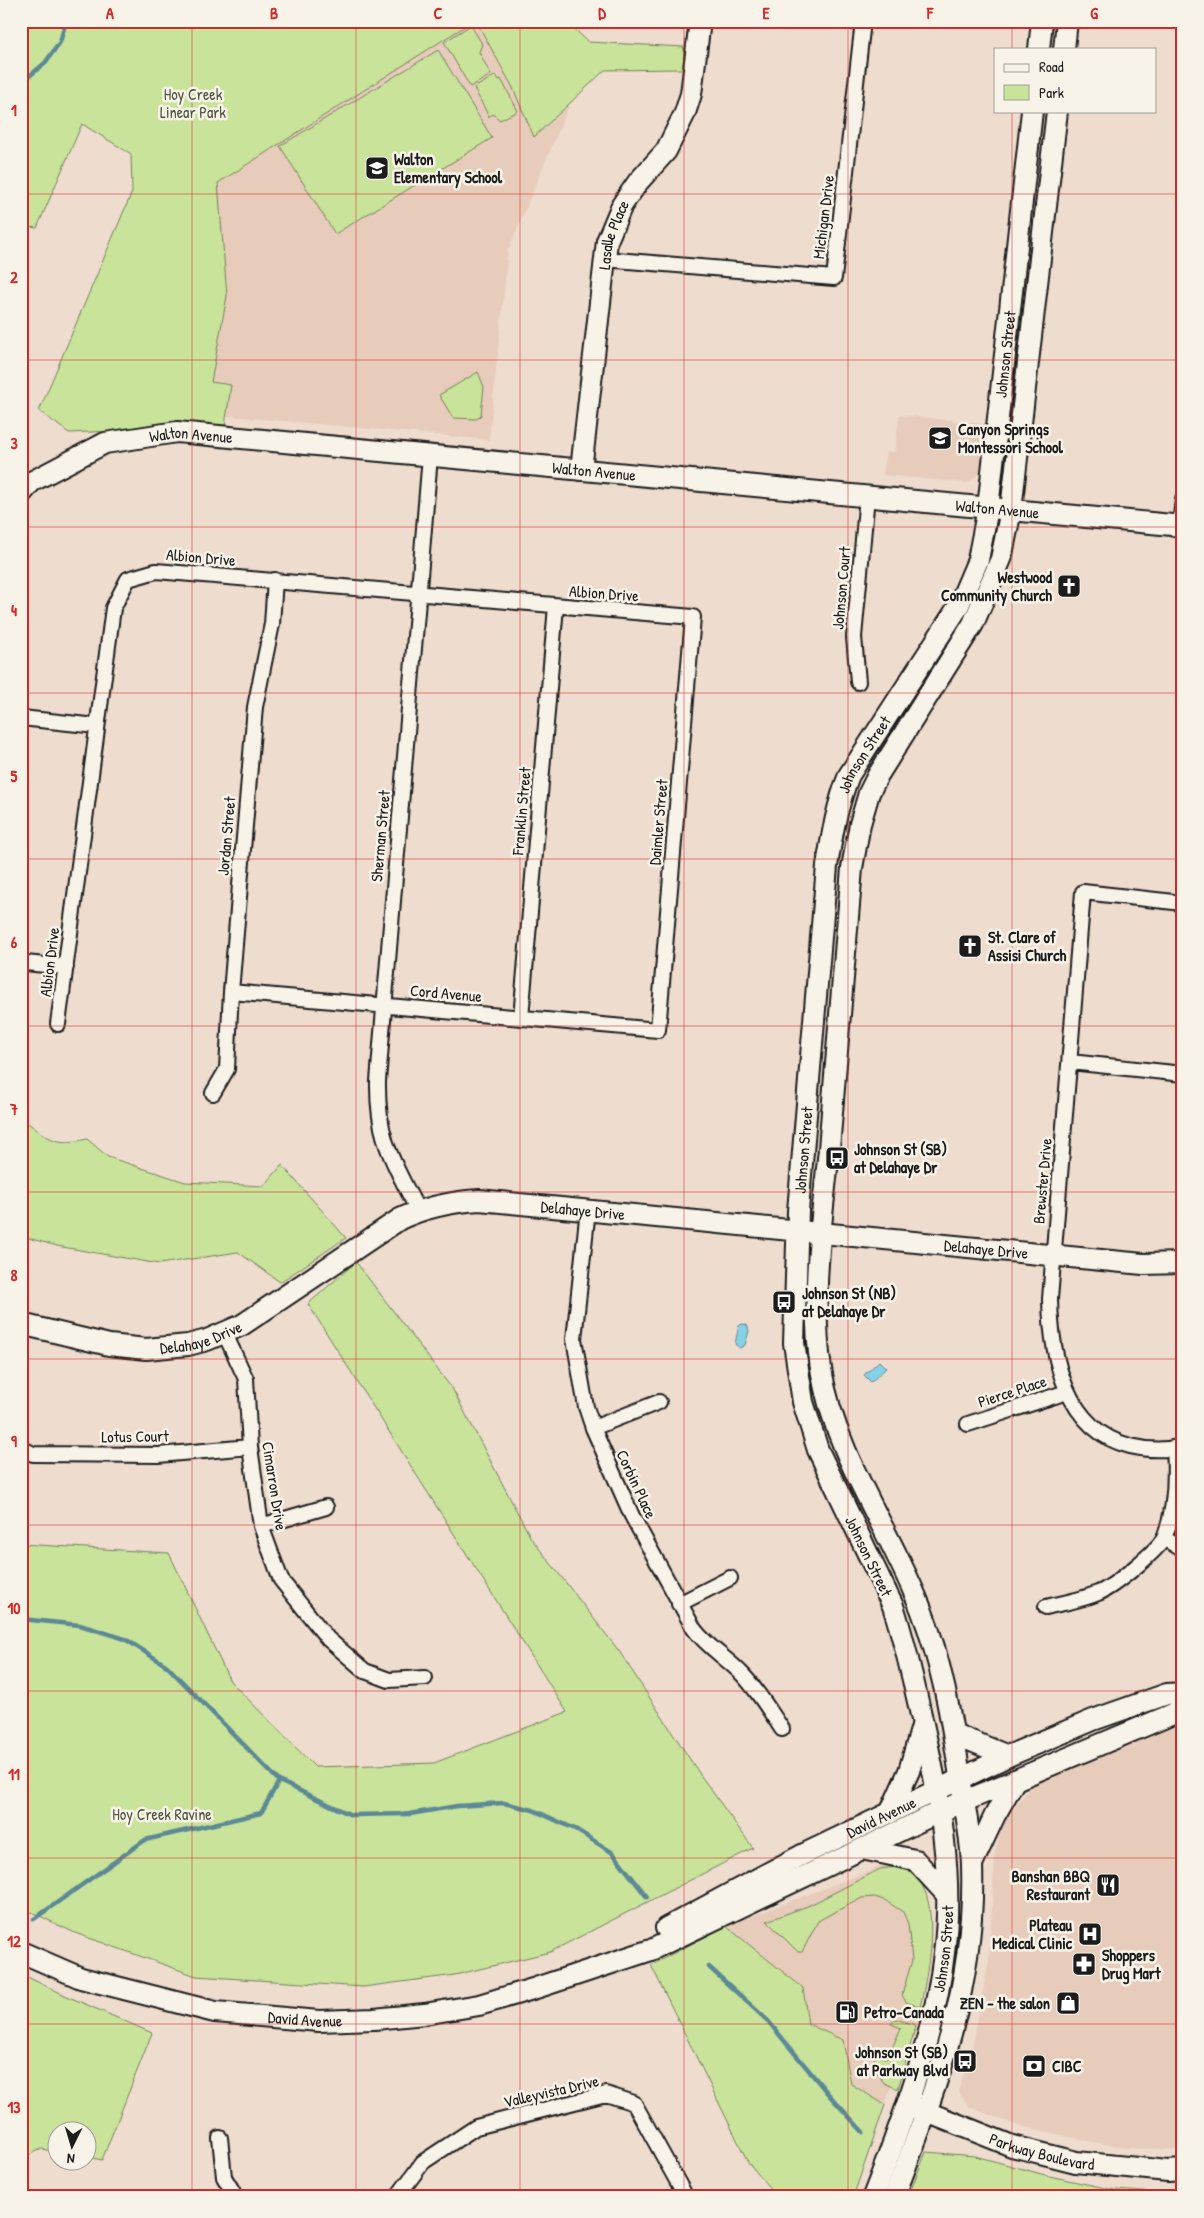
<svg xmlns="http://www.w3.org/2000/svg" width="1204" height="2218" font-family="'Patrick Hand',sans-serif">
  <rect width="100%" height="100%" fill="#eedcce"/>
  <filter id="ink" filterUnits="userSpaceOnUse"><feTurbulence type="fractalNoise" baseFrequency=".02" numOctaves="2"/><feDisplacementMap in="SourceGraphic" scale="10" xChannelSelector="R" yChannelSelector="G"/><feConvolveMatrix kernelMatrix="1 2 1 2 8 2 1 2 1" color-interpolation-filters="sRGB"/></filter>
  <g filter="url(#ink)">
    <!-- built -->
    <path fill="#e8ccbb" d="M226 21H544L578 84 508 251 489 440 187 412Z
      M899 415 986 424 981 472 968 483 883 475 886 452H895Z
      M1183 1723V2150L1127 2148 1083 2140 1016 2125 969 2107 958 2091 972 2049 989 1959 995 1852 1003 1822 1032 1785Z
      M887 1864 925 1887 929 1930 917 2007 885 2105 851 2084 843 2040 808 2024 803 1988 726 1926Z"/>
    <!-- green -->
    <path fill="#c9e39a" stroke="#72805b" d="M21 21H473L218 183 227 296 211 382 231 385 225 426 69 433 39 411 132 192 131 154 82 124 37 228 21 226Z
      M476 21H567L588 42 684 47 683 69 605 70 534 137 512 86Z
      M471 25 482 44 479 52 491 75 470 87 444 42Z
      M438 50 492 138 335 234 280 146Z
      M496 75 499 80 501 79 518 111 500 120 493 114 489 117 474 88Z
      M478 372 484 387 481 415 477 419 453 418 439 395Z
      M21 1118C48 1137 53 1147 87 1139L108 1157 185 1182 264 1186 282 1165 346 1238 280 1282 238 1252 159 1264 57 1246 21 1236Z
      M356 1262 453 1390 531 1538 619 1651 701 1776 753 1848 550 1952 455 1975 363 1987 196 1976 75 1933 21 1907V1544L169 1553 230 1681 315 1767 434 1763 567 1712 308 1304Z
      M895 1867C949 1873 928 1972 920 2007L906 2002 902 1995 912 1960 908 1924 903 1912 886 1901 875 1897 862 1898 827 1916 818 1921 802 1952H798L767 1921 810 1905 880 1869Z
      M726 1926 803 1988 808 2024 843 2040 851 2084 885 2105 853 2197H777L748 2162 651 1965Z
      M21 1974 69 1997 152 2033 102 2160 88 2157V2130H58L57 2152 42 2149 21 2158Z
      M895 2019 916 2025 898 2089 884 2083 872 2065 876 2055 887 2059 901 2028 891 2024Z
      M926 2152 975 2156 1049 2176 1115 2190 1170 2194V2197H908Z"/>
    <!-- water -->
    <path fill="#86d2e5" stroke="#5c8995" d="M744 1324 747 1325 749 1331 745 1345 740 1348 735 1344 739 1325Z
      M879 1361 886 1368 871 1382 864 1375Z"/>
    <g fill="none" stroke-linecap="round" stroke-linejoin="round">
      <!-- stream -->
      <path stroke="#5c8995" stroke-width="4.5" d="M21 83 45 63 60 42 66 21
        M21 1619 80 1625 125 1639 167 1666 279 1781 351 1815 410 1814 457 1806 504 1803 533 1810 575 1829 613 1853 647 1897
        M34 1919 145 1840 261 1813 279 1781
        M709 1967 768 2021 830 2096 863 2132"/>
      <!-- street casing -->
      <g stroke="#1c1c1c" stroke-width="18">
        <path id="street" d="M604 259 834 278 863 21
          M1180 526 1183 499
          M858 682 854 637 867 496
          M21 718 97 726
          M1183 903 1083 892 1050 1299C1051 1355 1065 1430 1130 1446 1147 1450 1165 1451 1183 1446
          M25 963 66 967
          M521 1018 556 606
          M58 1024 113 608 128 579 156 571 693 617 658 1030 231 992
          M1070 1062 1183 1074
          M213 1093 227 1069 231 992 255 707 272 624 275 580
          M588 1209 574 1339 586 1407 593 1428 632 1516 694 1629C707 1647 727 1658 743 1675 758 1691 770 1711 782 1729
          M418 1211C393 1161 377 1140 378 1081L430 456
          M225 1334 246 1379 250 1447 261 1526 281 1580 328 1639 365 1671 389 1680 425 1678
          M968 1424 1067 1392
          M593 1428 659 1402
          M21 1448 33 1454 158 1455 250 1447
          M261 1526 326 1507
          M1164 1538 1183 1550
          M679 1604 730 1578
          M1046 1607C1063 1603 1082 1600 1098 1593 1112 1588 1160 1549 1165 1536 1175 1509 1176 1477 1174 1449
          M220 2138 224 2177 236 2197
          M397 2197 423 2162 476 2127 606 2094 634 2103 686 2197"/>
      </g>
      <!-- secondary casing -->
      <g stroke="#1c1c1c" stroke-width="24">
        <g id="secondary">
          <path d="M1039 49 1042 21"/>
          <path d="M1064 49 1067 21"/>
          <path id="s1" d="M581 470 607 241 622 205 638 182 666 151 685 113 691 94 700 21"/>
          <path id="s2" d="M21 494 31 482 105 443 177 432 1183 526"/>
          <path id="s3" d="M21 1324 109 1345 146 1349 188 1345 207 1340 242 1325 400 1219C425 1207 452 1202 479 1200L1143 1264 1183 1263"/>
          <path d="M954 1734 1008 1756"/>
          <path d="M890 1813 909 1771 922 1726"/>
          <path d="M862 1849 915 1860 947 1895"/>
          <path d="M972 1864 995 1815 1015 1780"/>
          <path id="s4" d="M666 1928 802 1855 1008 1756 1093 1720 1167 1694 1183 1693"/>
          <path id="s5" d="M21 1952 81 1978 215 2012 319 2021 374 2019 424 2014 479 2005 536 1988 651 1950 941 1811 1173 1714 1183 1707"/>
          <path id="s6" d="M914 2107 1012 2146 1076 2162 1168 2171 1183 2170"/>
          <path id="s7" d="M873 2197C902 2121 935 2035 944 1953 954 1876 940 1799 923 1724 914 1684 906 1645 893 1606L818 1450 803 1402 794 1343 798 1211 827 866C832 835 837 805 849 775L958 607 978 560 988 508 1032 111"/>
          <path d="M894 2197C937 2085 976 1988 972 1865 971 1833 963 1801 959 1770 951 1716 941 1660 921 1609 890 1529 835 1456 821 1369 810 1297 822 1221 829 1149 837 1056 844 962 852 868L860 824 869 793 878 775 973 624 1001 559 1011 510 1057 111"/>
        </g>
      </g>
      <!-- street -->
      <use href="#street" stroke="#f7f3e8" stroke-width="14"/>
      <!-- secondary -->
      <use href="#secondary" stroke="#f7f3e8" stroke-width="20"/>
    </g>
  </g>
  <!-- grid -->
  <path fill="none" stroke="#d62828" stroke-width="1" stroke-opacity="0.55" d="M192 21V2197M356 21V2197M520 21V2197M684 21V2197M848 21V2197M1012 21V49M1012 111V2197M21 194H1183M21 360H1183M21 527H1183M21 693H1183M21 859H1183M21 1026H1183M21 1192H1183M21 1359H1183M21 1525H1183M21 1691H1183M21 1858H1183M21 2024H1183"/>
  <!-- icons -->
  <defs>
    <g id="school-square" transform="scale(1.25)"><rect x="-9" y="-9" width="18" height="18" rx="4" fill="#1c1c1c" stroke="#f7f3e8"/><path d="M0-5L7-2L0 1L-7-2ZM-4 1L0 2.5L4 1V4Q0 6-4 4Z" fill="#fff"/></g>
    <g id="church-square" transform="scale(1.25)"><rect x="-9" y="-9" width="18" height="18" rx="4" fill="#1c1c1c" stroke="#f7f3e8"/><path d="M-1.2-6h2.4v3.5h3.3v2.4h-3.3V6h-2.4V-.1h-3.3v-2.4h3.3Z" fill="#fff"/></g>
    <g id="bus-square" transform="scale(1.25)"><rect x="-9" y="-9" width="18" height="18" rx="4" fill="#1c1c1c" stroke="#f7f3e8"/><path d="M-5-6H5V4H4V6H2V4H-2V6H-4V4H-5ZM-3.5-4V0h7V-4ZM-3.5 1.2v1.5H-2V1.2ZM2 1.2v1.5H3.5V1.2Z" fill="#fff"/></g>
    <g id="restaurant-square" transform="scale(1.25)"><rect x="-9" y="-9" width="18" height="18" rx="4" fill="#1c1c1c" stroke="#f7f3e8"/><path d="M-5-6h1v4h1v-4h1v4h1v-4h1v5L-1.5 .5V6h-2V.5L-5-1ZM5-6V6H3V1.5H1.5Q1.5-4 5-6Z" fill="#fff"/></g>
    <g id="hospital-square" transform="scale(1.25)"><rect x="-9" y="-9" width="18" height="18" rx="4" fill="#1c1c1c" stroke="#f7f3e8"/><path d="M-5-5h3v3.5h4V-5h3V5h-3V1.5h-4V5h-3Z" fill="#fff"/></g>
    <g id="pharmacy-square" transform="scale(1.25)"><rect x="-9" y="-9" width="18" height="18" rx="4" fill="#1c1c1c" stroke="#f7f3e8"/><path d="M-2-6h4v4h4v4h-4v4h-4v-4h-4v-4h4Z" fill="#fff"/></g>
    <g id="shop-square" transform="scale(1.25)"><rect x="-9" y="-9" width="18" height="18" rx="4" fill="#1c1c1c" stroke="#f7f3e8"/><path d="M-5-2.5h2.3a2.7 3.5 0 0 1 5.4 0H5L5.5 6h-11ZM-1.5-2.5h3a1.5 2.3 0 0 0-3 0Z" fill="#fff"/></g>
    <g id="fuel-square" transform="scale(1.25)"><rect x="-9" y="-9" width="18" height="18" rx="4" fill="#1c1c1c" stroke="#f7f3e8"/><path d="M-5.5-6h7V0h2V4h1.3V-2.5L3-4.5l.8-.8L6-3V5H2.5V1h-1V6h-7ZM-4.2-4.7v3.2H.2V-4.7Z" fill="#fff"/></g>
    <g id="bank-square" transform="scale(1.25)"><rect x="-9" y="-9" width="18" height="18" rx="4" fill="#1c1c1c" stroke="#f7f3e8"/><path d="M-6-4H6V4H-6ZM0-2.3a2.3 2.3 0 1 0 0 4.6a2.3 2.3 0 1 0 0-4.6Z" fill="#fff"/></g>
  </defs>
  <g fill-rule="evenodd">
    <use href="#school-square" x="377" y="168"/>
    <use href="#school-square" x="940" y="438"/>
    <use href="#church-square" x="1069" y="586"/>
    <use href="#church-square" x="970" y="946"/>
    <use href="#bus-square" x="837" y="1158"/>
    <use href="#bus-square" x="784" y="1302"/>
    <use href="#restaurant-square" x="1108" y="1885"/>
    <use href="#hospital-square" x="1090" y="1934"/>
    <use href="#pharmacy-square" x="1084" y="1964"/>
    <use href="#shop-square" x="1068" y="2003"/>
    <use href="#fuel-square" x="847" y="2012"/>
    <use href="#bus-square" x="965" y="2061"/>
    <use href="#bank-square" x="1034" y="2066"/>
  </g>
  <g text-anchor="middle" stroke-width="5" stroke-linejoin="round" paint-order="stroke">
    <!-- park labels -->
    <g font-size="16" fill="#505842" stroke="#f7f3e8">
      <text x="193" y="100">Hoy Creek<tspan x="193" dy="18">Linear Park</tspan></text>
      <text x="162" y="1820">Hoy Creek Ravine</text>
    </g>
    <!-- poi labels -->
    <g font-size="16" font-weight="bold" fill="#1c1c1c" stroke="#f7f3e8" text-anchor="start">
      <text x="394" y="165">Walton<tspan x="394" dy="18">Elementary School</tspan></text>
      <text x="958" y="435">Canyon Springs<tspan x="958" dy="18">Montessori School</tspan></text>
      <text x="1052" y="583" text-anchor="end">Westwood<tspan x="1052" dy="18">Community Church</tspan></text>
      <text x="988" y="943">St. Clare of<tspan x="988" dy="18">Assisi Church</tspan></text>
      <text x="854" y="1155">Johnson St (SB)<tspan x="854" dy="18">at Delahaye Dr</tspan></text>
      <text x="802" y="1299">Johnson St (NB)<tspan x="802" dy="18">at Delahaye Dr</tspan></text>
      <text x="1090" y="1882" text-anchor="end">Banshan BBQ<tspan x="1090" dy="18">Restaurant</tspan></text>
      <text x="1072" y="1931" text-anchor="end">Plateau<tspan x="1072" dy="18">Medical Clinic</tspan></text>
      <text x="1102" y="1961">Shoppers<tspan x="1102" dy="18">Drug Mart</tspan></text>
      <text x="1050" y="2009" text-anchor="end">ZEN - the salon</text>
      <text x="864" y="2018">Petro-Canada</text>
      <text x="948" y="2058" text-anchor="end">Johnson St (SB)<tspan x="948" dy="18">at Parkway Blvd</tspan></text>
      <text x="1052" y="2072">CIBC</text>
    </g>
    <!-- street labels -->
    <g font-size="16" fill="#1c1c1c" stroke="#f7f3e8">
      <text transform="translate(823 217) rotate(-83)" y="6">Michigan Drive</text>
      <text dy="6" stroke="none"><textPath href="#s1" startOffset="238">Lasalle Place</textPath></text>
      <text dy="6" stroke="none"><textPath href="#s7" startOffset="1922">Johnson Street</textPath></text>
      <text dy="6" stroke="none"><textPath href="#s2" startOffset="186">Walton Avenue</textPath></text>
      <text dy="6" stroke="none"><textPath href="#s2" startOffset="591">Walton Avenue</textPath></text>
      <text dy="6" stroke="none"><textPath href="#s2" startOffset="996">Walton Avenue</textPath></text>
      <text transform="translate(201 557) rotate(5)" y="6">Albion Drive</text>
      <text transform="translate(841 588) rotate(-85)" y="6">Johnson Court</text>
      <text transform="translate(604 593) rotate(4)" y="6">Albion Drive</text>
      <text dy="6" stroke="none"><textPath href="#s7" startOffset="1488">Johnson Street</textPath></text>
      <text transform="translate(521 811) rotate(-85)" y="6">Franklin Street</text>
      <text transform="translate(658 822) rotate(-85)" y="6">Daimler Street</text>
      <text transform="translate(226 836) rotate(-85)" y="6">Jordan Street</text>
      <text transform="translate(380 836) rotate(-85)" y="6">Sherman Street</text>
      <text transform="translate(49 962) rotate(-83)" y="6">Albion Drive</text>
      <text transform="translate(446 993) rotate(5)" y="6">Cord Avenue</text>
      <text dy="6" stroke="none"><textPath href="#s7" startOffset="1084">Johnson Street</textPath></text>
      <text transform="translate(1042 1181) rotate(-85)" y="6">Brewster Drive</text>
      <text dy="6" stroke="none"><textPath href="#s3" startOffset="604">Delahaye Drive</textPath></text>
      <text dy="6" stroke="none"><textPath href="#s3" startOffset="1009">Delahaye Drive</textPath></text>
      <text dy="6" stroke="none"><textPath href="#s3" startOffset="184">Delahaye Drive</textPath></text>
      <text transform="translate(1012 1391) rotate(-18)" y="6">Pierce Place</text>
      <text transform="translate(135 1436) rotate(-1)" y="6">Lotus Court</text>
      <text transform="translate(637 1484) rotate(65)" y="6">Corbin Place</text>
      <text transform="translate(275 1486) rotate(81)" y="6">Cimarron Drive</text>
      <text transform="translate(869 1556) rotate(64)" y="6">Johnson Street</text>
      <text dy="6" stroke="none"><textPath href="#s4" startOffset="242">David Avenue</textPath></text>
      <text dy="6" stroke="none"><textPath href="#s7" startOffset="259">Johnson Street</textPath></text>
      <text dy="6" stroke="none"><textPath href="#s5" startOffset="294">David Avenue</textPath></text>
      <text transform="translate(551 2091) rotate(-13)" y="6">Valleyvista Drive</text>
      <text dy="6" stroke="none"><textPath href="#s6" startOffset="136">Parkway Boulevard</textPath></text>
    </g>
  </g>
  <!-- margin -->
  <rect width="1204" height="2218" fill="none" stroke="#f7f3e8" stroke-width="55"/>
  <!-- legend -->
  <rect x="994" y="48" width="162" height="65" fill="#f7f3e8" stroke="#9f9d96"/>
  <rect x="1004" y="64" width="25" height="8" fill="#f7f3e8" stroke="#9f9d96"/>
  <text x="1039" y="72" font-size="15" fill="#1c1c1c">Road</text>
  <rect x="1004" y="85" width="25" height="15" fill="#c9e39a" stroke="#9f9d96"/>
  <text x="1039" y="98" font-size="15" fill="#1c1c1c">Park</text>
  <!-- north arrow -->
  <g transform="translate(72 2146) rotate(185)"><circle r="24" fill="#f7f3e8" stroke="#9f9d96"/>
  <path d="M0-4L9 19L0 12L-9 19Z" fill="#1c1c1c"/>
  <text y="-8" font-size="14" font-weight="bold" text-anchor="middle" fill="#1c1c1c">N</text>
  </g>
  <rect x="28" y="28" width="1148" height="2162" fill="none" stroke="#d62828" stroke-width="2"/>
  <g font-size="16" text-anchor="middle" font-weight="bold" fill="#d62828">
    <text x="110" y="19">A</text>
    <text x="274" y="19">B</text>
    <text x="438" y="19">C</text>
    <text x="602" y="19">D</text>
    <text x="766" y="19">E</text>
    <text x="930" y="19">F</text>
    <text x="1094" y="19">G</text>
    <text x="14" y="116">1</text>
    <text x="14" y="283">2</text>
    <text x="14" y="449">3</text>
    <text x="14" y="616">4</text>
    <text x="14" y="782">5</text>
    <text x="14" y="948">6</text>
    <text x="14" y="1115">7</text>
    <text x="14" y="1281">8</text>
    <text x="14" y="1447">9</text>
    <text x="14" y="1614">10</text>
    <text x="14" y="1780">11</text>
    <text x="14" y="1947">12</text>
    <text x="14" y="2113">13</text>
  </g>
</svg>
